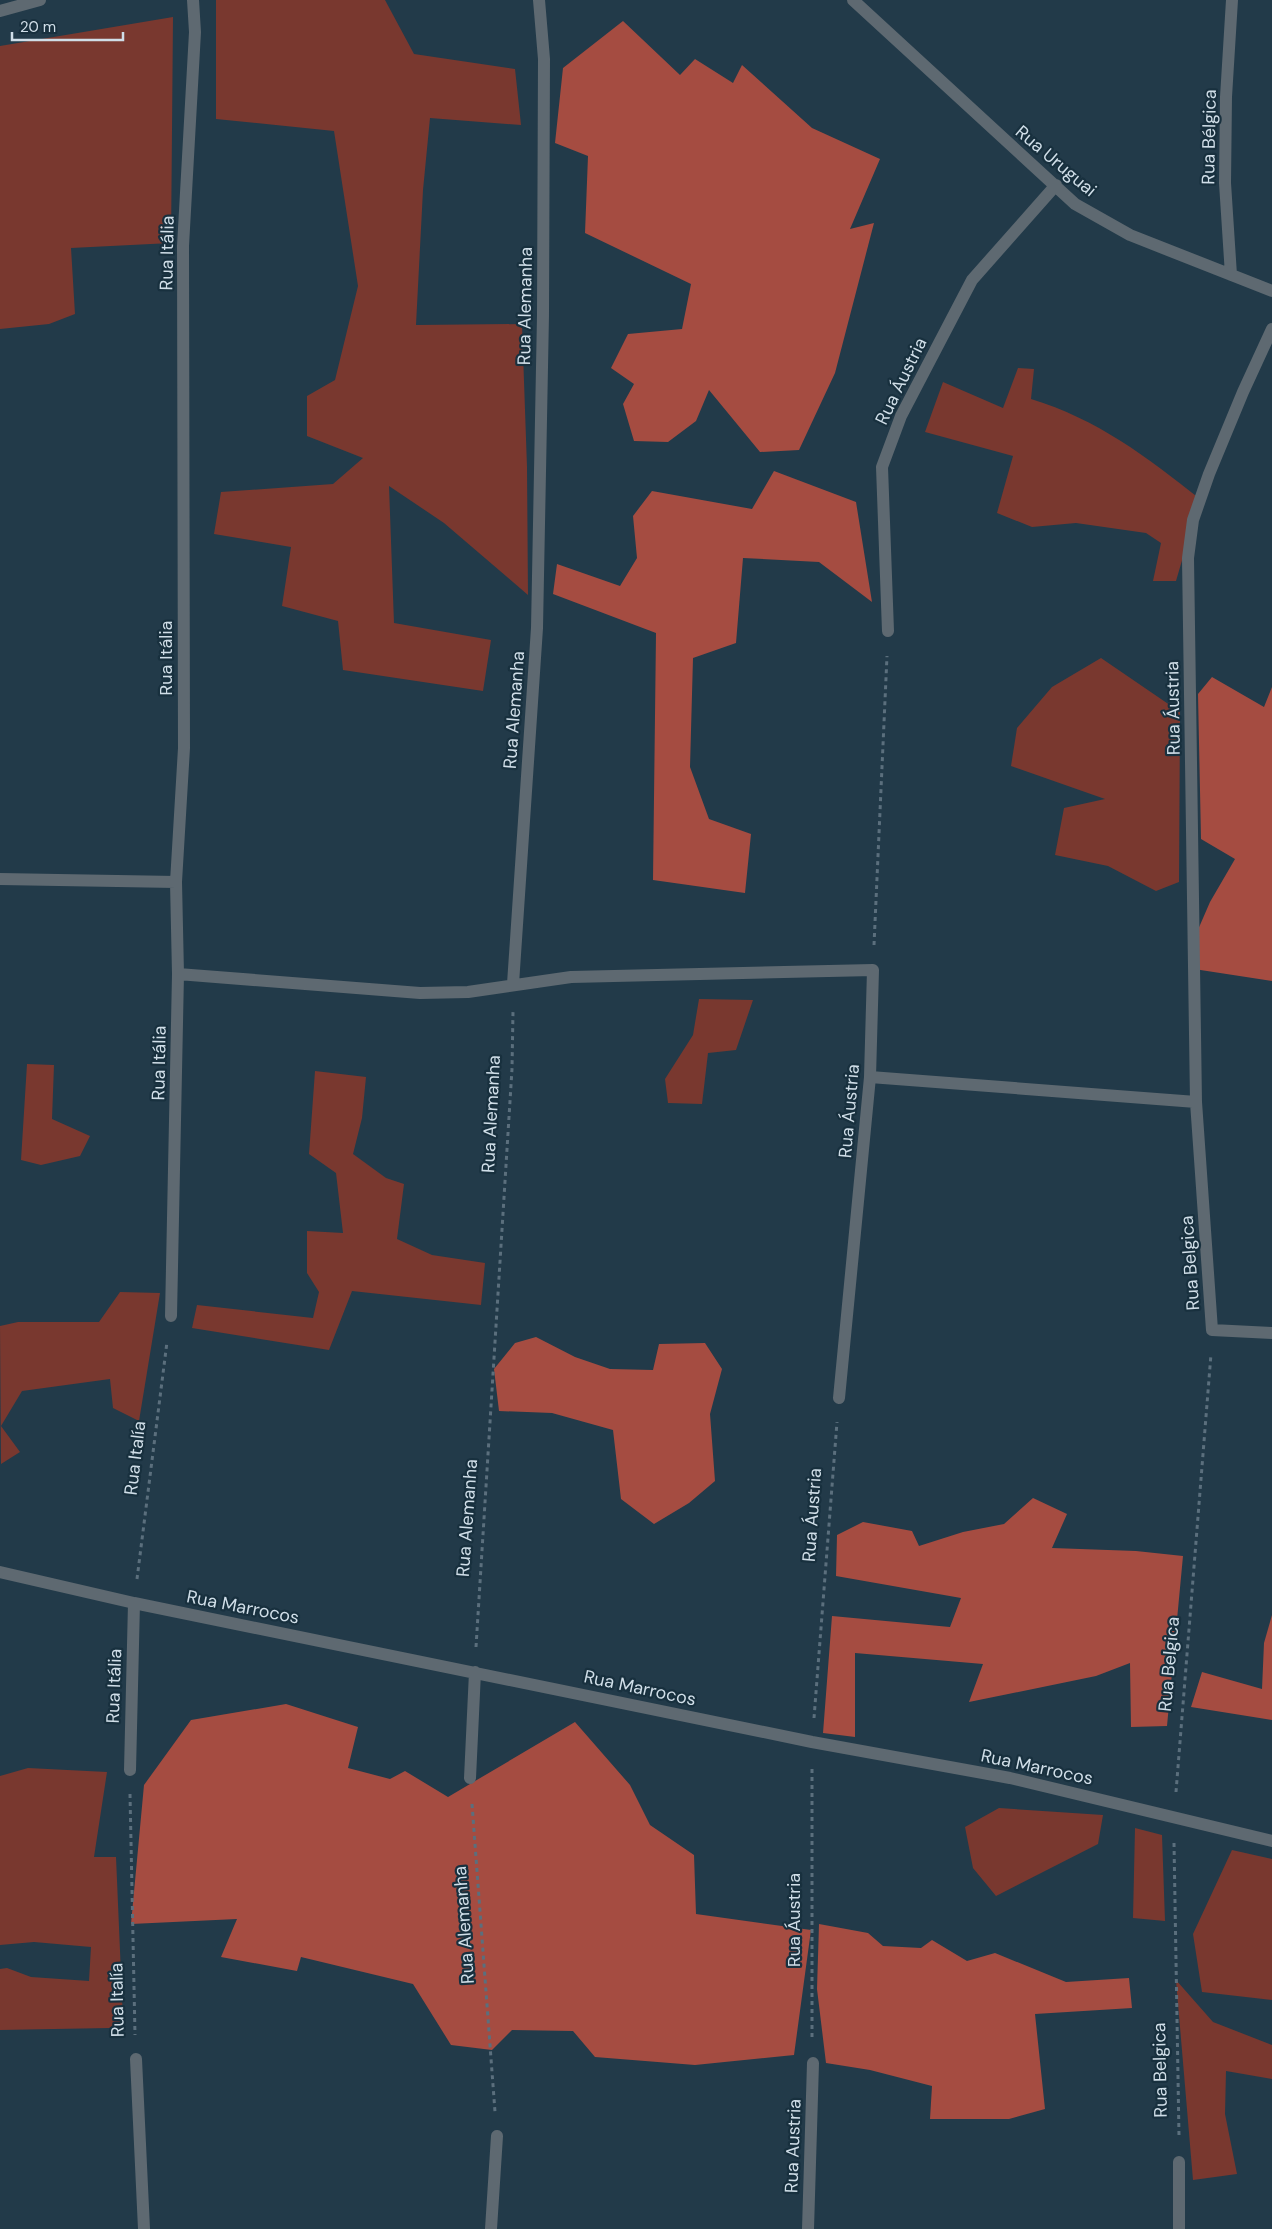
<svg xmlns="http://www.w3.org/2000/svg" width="1272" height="2229" font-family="'DM Sans',sans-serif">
  <rect width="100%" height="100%" fill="#223a49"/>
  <!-- green -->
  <path fill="#79382f" d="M216 0H385L414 54 515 69 521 125 430 118 423 190 416 325 522 324 527 467 528 595 444 523 389 486 394 623 491 640 483 691 343 670 338 621 282 606 291 547 214 534 221 492 333 484 363 458 307 436V396L335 380 358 286 334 131 216 119Z
    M173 17 171 243 71 248 75 314 49 324 0 329V46Z
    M1018 368 1034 369 1031 399C1097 419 1147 457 1200 499L1176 581H1153L1161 543 1146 533 1076 523 1032 527 997 513 1013 456 925 432 943 382 1003 408Z
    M1101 658 1180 712 1179 882 1156 891 1108 866 1055 855 1064 808 1105 799 1011 766 1017 728 1052 687Z
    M699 999 753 1000 736 1050 708 1053 702 1104 668 1103 665 1079 693 1035Z
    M27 1064 54 1065 52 1119 90 1136 80 1156 41 1165 21 1160Z
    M315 1071 366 1077 362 1118 353 1154 386 1178 404 1184 397 1239 432 1255 485 1263 481 1305 352 1291 329 1350 192 1328 197 1305 313 1318 319 1292 307 1273V1231L343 1233 336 1173 309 1154Z
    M120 1292 160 1293 139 1421 113 1408 110 1379 22 1391 1 1426 20 1452 1 1464 0 1326 18 1322H99Z
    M28 1768 107 1772 94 1857H116L123 2021 109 2028 0 2030V1969L7 1968 31 1977 89 1981 91 1947 34 1942 0 1945V1776Z
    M999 1808 1103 1815 1098 1844 996 1896 973 1868 965 1827Z
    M1135 1828 1162 1835 1165 1921 1133 1918Z
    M1232 1850 1272 1859V2000L1202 1992 1193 1934Z
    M1176 1980 1213 2022 1272 2045V2079L1226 2071 1225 2114 1237 2174 1193 2180Z"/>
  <!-- forest -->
  <path fill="#a54c41" d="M623 21 680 75 695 59 733 83 742 65 812 128 880 159 850 229 874 223 835 373 799 450 760 452 709 390 696 421 668 442 634 441 623 404 634 384 611 368 628 334 682 329 691 284 585 233 588 156 555 143 563 68Z
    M774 471 856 502 872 602 819 562 743 558 736 643 693 658 690 767 709 819 751 834 745 893 653 880 656 633 553 594 557 564 620 586 637 558 633 516 652 491 752 509Z
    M1212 677 1264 707 1272 687V981L1194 969 1197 932 1210 902 1235 859 1201 839 1198 694Z
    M536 1337 575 1357 610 1369 653 1370 659 1344 705 1343 722 1369 710 1414 715 1481 689 1503 654 1524 621 1499 613 1430 552 1413 499 1411 494 1369 515 1343Z
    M1033 1498 1067 1514 1052 1548 1136 1551 1183 1556 1167 1726 1131 1727 1130 1663 1096 1676 969 1702 983 1664 855 1653V1737L823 1733 832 1616 950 1627 961 1598 836 1576 837 1535 863 1522 912 1531 919 1546 963 1532 1004 1524Z
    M1272 1615V1720L1191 1707 1202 1672 1262 1689 1264 1643Z
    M286 1704 358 1727 348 1768 390 1779 405 1771 448 1797 575 1722 630 1785 650 1825 694 1855 696 1914 811 1930 794 2055 695 2065 595 2057 573 2031 512 2030 492 2050 451 2045 413 1984 301 1957 297 1971 221 1957 237 1919 131 1924 144 1785 191 1720Z
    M819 1924 868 1933 883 1946 921 1948 932 1940 967 1961 995 1953 1066 1982 1129 1978 1132 2008 1035 2014 1045 2109 1009 2119H930L932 2086 870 2070 826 2063 817 1989Z"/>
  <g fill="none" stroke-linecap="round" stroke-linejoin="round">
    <!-- path -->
    <path stroke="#5b6f7d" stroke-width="3" stroke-dasharray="4 4" stroke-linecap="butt" d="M874 945 887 656
      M137 1579 167 1342
      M476 1647 512 1069 513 1012
      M814 1718 837 1422
      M812 1769V2038
      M1176 1792 1211 1354
      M130 1794 135 2035
      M472 1804 495 2112
      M1174 1843 1179 2136"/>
    <!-- street -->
    <path stroke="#5e6971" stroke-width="12" d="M853 0 1075 204 1130 235 1272 291
      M0 11 40 0
      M1231 275 1225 183 1226 97 1232 0
      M1272 329 1243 392 1209 474 1193 520 1188 558 1196 1102 1212 1330 1272 1333
      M888 631 882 467 901 416 972 280 1056 185
      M0 879 176 882
      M178 974 420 993 468 992 571 977 873 970 870 1077 839 1398
      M513 984 537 628 543 315 544 59 539 0
      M870 1077 1196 1102
      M171 1316 178 974 176 882 184 748 183 246 195 32 193 0
      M0 1572 134 1603 812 1742 1010 1778 1272 1841
      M130 1770 134 1603
      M470 1778 475 1672
      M136 2059 144 2229
      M1179 2162V2229
      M491 2229 497 2136
      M808 2229 813 2063"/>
  </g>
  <g text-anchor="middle" stroke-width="4.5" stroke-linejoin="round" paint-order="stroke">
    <!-- street labels -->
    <g font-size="18" fill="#d0dee8" stroke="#18303e">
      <text transform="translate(1209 137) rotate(-89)" y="6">Rua Bélgica</text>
      <text transform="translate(1056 161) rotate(40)" y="6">Rua Uruguai</text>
      <text transform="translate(167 253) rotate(-89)" y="6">Rua Itália</text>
      <text transform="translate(525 306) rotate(-89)" y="6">Rua Alemanha</text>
      <text transform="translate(901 381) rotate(-64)" y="6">Rua Áustria</text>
      <text transform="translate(166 658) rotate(-90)" y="6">Rua Itália</text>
      <text transform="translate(1173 708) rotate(-91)" y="6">Rua Áustria</text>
      <text transform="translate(514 710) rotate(-86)" y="6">Rua Alemanha</text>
      <text transform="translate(159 1063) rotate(-89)" y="6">Rua Itália</text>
      <text transform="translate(849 1111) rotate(-85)" y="6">Rua Áustria</text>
      <text transform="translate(491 1114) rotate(-87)" y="6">Rua Alemanha</text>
      <text transform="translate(1190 1263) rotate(-94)" y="6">Rua Belgica</text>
      <text transform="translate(135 1458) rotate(-83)" y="6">Rua Italía</text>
      <text transform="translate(812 1515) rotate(-86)" y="6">Rua Áustria</text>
      <text transform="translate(467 1518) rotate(-86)" y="6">Rua Alemanha</text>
      <text transform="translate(243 1607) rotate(11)" y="6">Rua Marrocos</text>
      <text transform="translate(1169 1664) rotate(-85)" y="6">Rua Belgica</text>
      <text transform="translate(114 1686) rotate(-88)" y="6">Rua Itália</text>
      <text transform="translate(640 1688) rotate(12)" y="6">Rua Marrocos</text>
      <text transform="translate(1037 1767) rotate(12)" y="6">Rua Marrocos</text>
      <text transform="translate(794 1920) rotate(-90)" y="6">Rua Áustria</text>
      <text transform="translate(464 1925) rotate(-94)" y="6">Rua Alemanha</text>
      <text transform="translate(117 2000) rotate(-91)" y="6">Rua Italía</text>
      <text transform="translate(1160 2070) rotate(-91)" y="6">Rua Belgica</text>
      <text transform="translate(793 2146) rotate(-88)" y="6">Rua Austria</text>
    </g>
  </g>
  <!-- scale -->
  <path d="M12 32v8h111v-8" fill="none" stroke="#d0dee8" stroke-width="2.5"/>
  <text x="20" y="32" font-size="15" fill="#d0dee8" stroke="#18303e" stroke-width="4" paint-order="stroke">20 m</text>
</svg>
